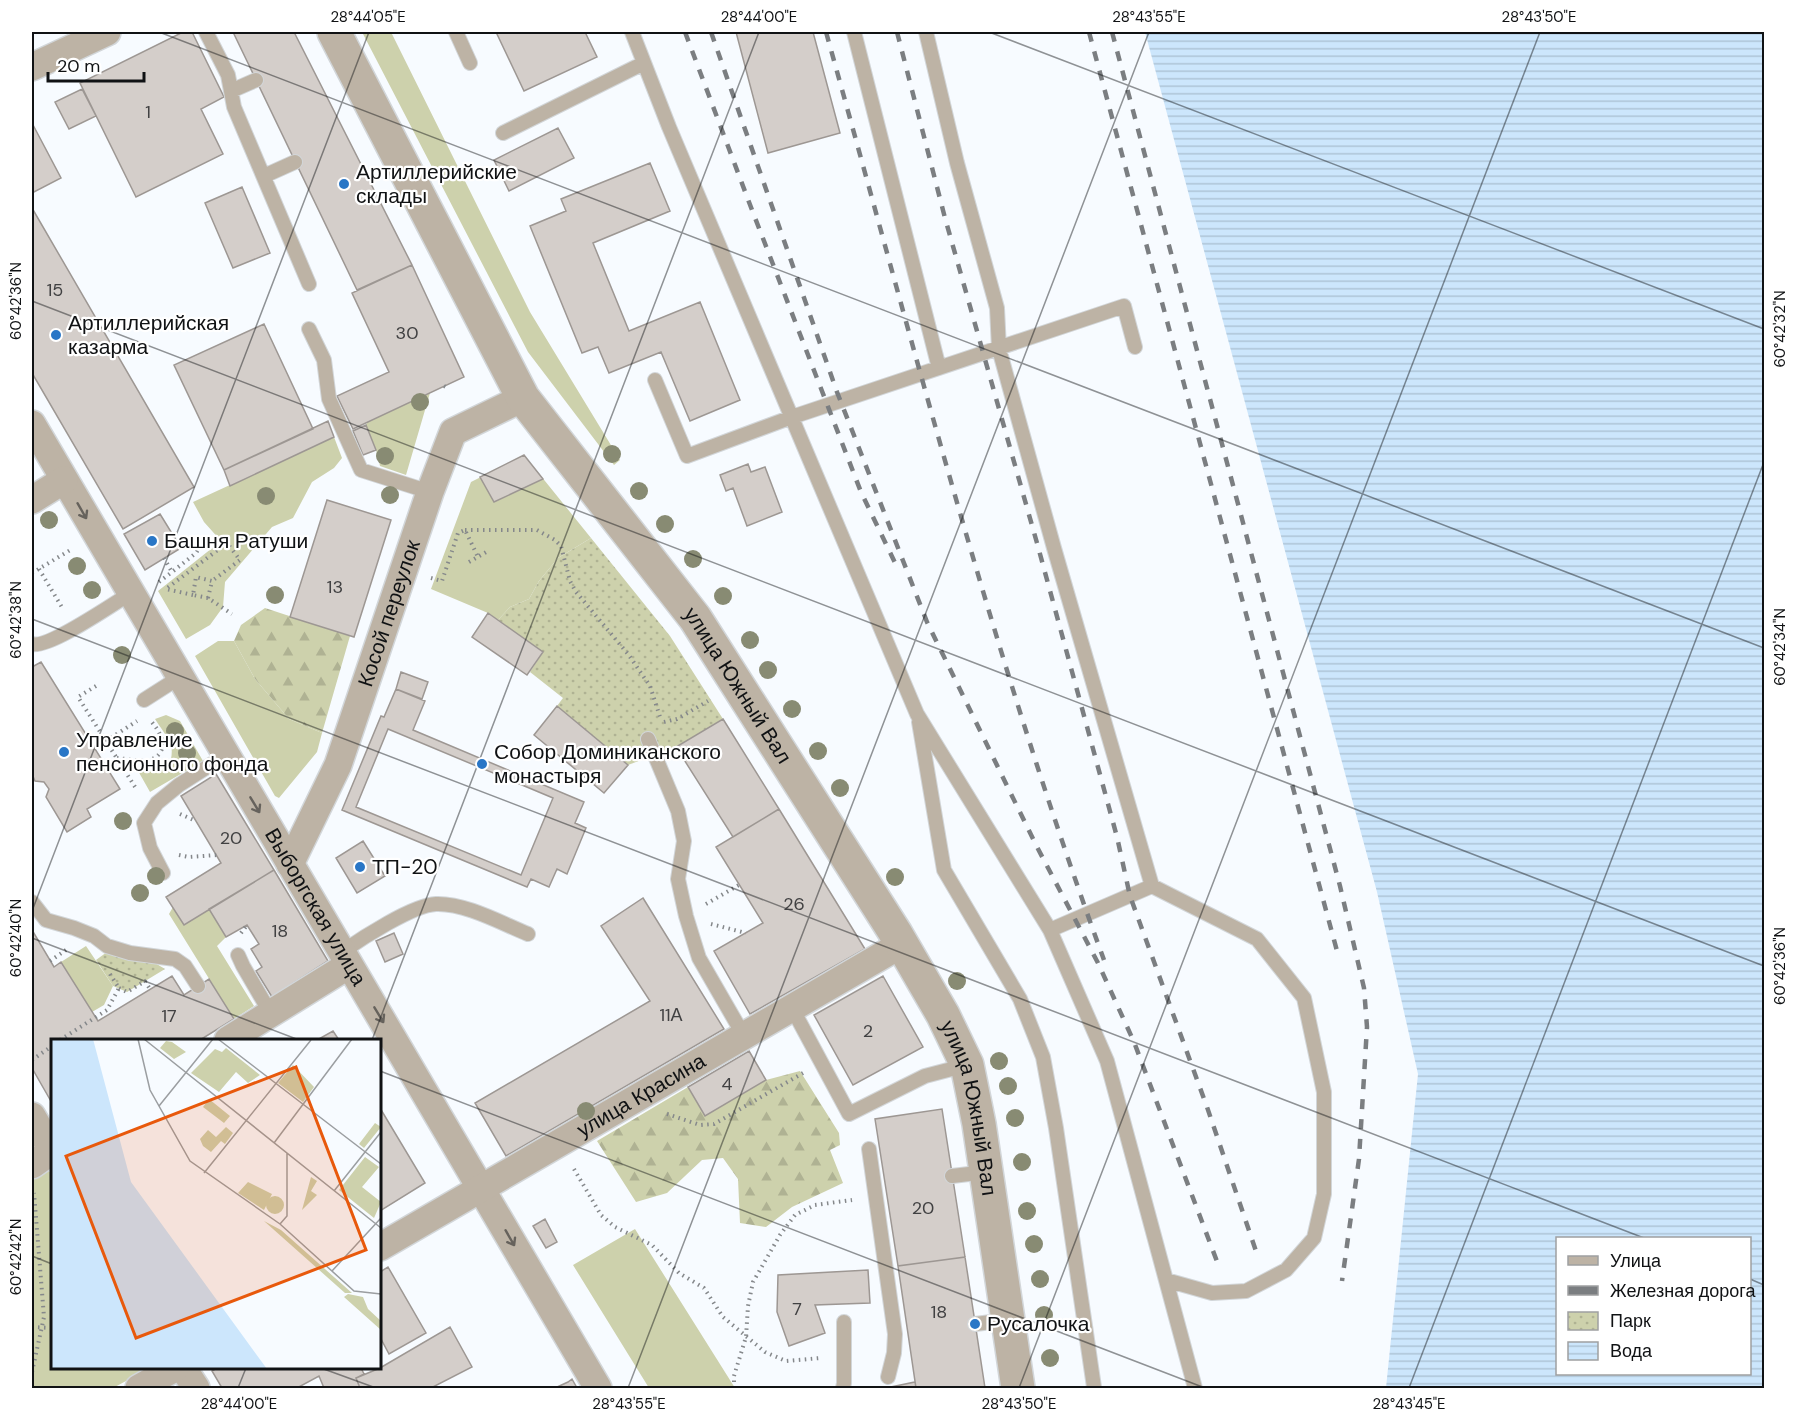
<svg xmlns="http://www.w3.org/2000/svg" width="1796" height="1420" font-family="'DM Sans',sans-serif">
  <defs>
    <pattern id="forest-firs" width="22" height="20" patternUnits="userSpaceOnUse" patternTransform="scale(1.5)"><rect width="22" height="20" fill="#cdd1ac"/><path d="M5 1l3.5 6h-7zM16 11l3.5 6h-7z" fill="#afb293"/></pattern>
    <pattern id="park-dots" width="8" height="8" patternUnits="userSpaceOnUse" patternTransform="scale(1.5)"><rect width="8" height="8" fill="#cdd1ac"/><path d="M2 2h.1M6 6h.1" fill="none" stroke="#afb293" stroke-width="1.8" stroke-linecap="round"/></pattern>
    <pattern id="water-rules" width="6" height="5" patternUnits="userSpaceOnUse" patternTransform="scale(1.5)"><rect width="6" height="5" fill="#cce6fc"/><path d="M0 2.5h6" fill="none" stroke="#aec4d7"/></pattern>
  </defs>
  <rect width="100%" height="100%" fill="#f7fbff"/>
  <!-- green -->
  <path fill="#cdd1ac" d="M362 32H391L530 312 620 460 614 465 528 352Z
    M430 393 406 475 380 466 376 450 366 425 367 422Z
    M334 437 342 458 334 468 312 482 293 518 272 527 225 582 223 607 210 625 186 639 158 591 221 541 204 522 193 502Z
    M524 455 591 538 558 558 539 581 529 599 510 607 498 620 488 613 431 589 471 482Z
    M218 641H234L255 679 289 719 322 733 317 752 279 798 275 796 195 656Z
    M166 715 180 721 203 761 150 792 137 769C150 773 165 775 171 759 172 754 172 749 171 744 167 736 160 727 155 719Z
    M173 907 209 909 226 937 217 946 254 1006 234 1019 169 914Z
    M86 946 113 986 104 1005 92 1012 61 962Z
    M47 1167 52 1176V1368H150L113 1388H32V1176Z
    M635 1229 735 1388H649L573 1265Z"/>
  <!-- forest -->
  <path fill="url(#forest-firs)" d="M265 608 350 636 322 733 289 719 255 679 234 641 241 625Z
    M800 1071 839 1133 840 1145 830 1150 843 1183 792 1207 766 1227 740 1223 738 1179 723 1158 702 1160 667 1193 636 1202 597 1141 688 1087 705 1116 766 1080Z"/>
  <!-- park -->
  <path fill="url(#park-dots)" d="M591 538 670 636 723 719 676 747 628 765 557 706 563 698 530 672 543 652 498 620 510 607 529 599 539 581 558 558Z
    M107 952 150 960 165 969 127 992 113 986 96 960Z"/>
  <!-- water -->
  <path fill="url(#water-rules)" fill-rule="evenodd" d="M1145 32H1764V1388H1386L1418 1074 1377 892ZM1558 1238H1750V1374H1558Z"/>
  <!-- building -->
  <path fill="#d4ceca" stroke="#9d9793" stroke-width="1.5" fill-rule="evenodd" d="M183 32H192L224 97 201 109 223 154 136 197 80 83Z
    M233 32H294L412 265 357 290Z
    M496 32H585L597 57 524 91Z
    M736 32H813L840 133 768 153Z
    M82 89 96 116 69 129 55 102Z
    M32 123 61 178 32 193Z
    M558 128 574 158 509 191 494 160Z
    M650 163 670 211 593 243 629 331 700 302 740 400 690 421 661 352 609 373 598 347 582 353 530 226 566 211 561 199Z
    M242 187 270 253 233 268 205 203Z
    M32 208 194 487 123 529 32 373Z
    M412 265 464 377 353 429 337 396 389 372 352 293Z
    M264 324 313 429 224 470 174 365Z
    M328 421 334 437 230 486 224 470Z
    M366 425 376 450 363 455 353 431Z
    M524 455 543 479 494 502 480 477Z
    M748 464 751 472 765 467 782 512 747 526 733 488 726 491 720 475Z
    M327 500 391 520 354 637 290 617Z
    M160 514 181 548 145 570 124 534Z
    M488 613 543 652 527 675 472 637Z
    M41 662 120 789 87 809 91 817 67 832 46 797 49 789 44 782 35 781 32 774V667Z
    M401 672 428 682 422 699 396 689Z
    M396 689 425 701 413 730 584 802 575 823 586 828 567 874 557 869 549 887 531 879 527 887 342 810 381 716 384 717ZM388 729 553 798 521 875 356 807Z
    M557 706 628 765 604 793 534 735Z
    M723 719 779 809 733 837 676 747Z
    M216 774 274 870 184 925 166 897 221 863 181 796Z
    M779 809 865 949 750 1014 714 951 763 923 716 847Z
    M363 841 385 876 357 893 336 858Z
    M274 870 328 961 272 997 256 971 262 967 251 949 259 944 247 925 226 937 209 909Z
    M643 898 724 1029 506 1156 475 1103 650 1001 601 926Z
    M32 930 54 967 61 962 98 1021 172 976 184 995 209 979 234 1019 200 1040H52V1103L32 1068Z
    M394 933 403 954 385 962 376 941Z
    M883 976 923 1047 853 1085 814 1015Z
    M333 1031 339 1040H317Z
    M749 1051 766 1080 705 1116 688 1087Z
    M380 1108 425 1183 380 1211Z
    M942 1109 965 1257 898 1266 875 1119Z
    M545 1219 557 1242 546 1248 533 1226Z
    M965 1257 985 1388H916L898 1266Z
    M388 1267 426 1333 389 1354 380 1337V1272Z
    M868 1270 870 1303 815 1305 825 1333 789 1346 777 1312 778 1275Z
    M450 1327 472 1367 431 1388H360L356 1378 380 1368Z
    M217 1368H361L364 1374 356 1378 360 1388H324L319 1376 297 1388H222L212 1371Z
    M572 1379 577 1388H555L568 1382Z
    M915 1382 916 1388H886Z"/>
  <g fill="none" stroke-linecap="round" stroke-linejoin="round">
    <!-- service casing -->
    <g stroke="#d2d6d9" stroke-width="16">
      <path id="service" d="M206 32 228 75 234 107 309 284
        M456 32 470 63
        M632 32 669 127 917 714 1050 930 1107 1061 1195 1388
        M854 32 939 368
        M926 32 957 163 997 308 999 349 1054 548 1152 886 1050 930
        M231 91 256 80
        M503 133 644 63
        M264 176 295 162
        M309 329 324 360 329 399 361 470 430 492
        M655 380 687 456 792 417 1124 306 1135 347
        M32 644C48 649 113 604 131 593
        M144 700 180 677
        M919 722 944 870 1020 999 1043 1057 1056 1128 1094 1387
        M648 739 678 811 684 841 678 879 686 916 699 958 744 1036
        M163 873 150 848 144 823 157 803 179 785 226 755
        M1152 886 1257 939 1304 998 1324 1092V1194L1314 1238 1286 1270 1246 1291 1212 1293 1166 1280
        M32 902 46 920 74 928 94 936 107 946 130 953 175 959 185 966 198 986
        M342 952C362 938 413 905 436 904 465 903 501 923 528 934
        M238 955 243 966 271 1014
        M792 1008 849 1114 925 1076 967 1065
        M869 1149 895 1334 894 1353 888 1377
        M952 1176 986 1172
        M975 1324 1008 1320
        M843 1388 844 1383V1322"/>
    </g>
    <!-- minor casing -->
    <g stroke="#d2d6d9" stroke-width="30">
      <g id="minor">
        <path d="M32 67 107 32"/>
        <path id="s1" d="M32 424 598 1388"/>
        <path d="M32 500 64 480"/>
        <path id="s2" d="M290 864 338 765 430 492 453 432 523 398"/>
        <path d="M228 1040 349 965"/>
        <path d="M32 1116 52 1150"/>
        <path d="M32 1165 52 1151"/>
        <path id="s3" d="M380 1247 902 944"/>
        <path d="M183 1368 196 1388"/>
        <path d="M139 1388 175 1368"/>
      </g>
    </g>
    <!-- tertiary casing -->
    <g stroke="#d2d6d9" stroke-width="36">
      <g id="tertiary">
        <path id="s4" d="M334 32 523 398 695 618 896 934 943 1015 967 1065 979 1124 1018 1388"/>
      </g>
    </g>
    <!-- path -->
    <path stroke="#85888b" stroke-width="4" stroke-dasharray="1.5 4.5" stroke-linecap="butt" d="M444 386 448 388
      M465 530H537L555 540 561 546 570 581 576 592 628 654 650 686 661 720
      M164 558 172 572 196 553 203 542
      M469 562 488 551
      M39 569 63 609
      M32 573 72 549
      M431 578 442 581 458 533 465 530 478 557
      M159 582 172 572
      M193 595 166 589 227 543 240 560 212 581
      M208 598 212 581 196 577 193 595 208 598 232 614
      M96 686 78 697 137 790
      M664 722 677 719 708 701
      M106 741 137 721
      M117 758C131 759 154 766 161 751 164 746 164 742 161 737 159 731 155 726 151 721
      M180 814 196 821
      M179 855 189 857 217 855
      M706 904 739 885
      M711 924 746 933
      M241 933 247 925
      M50 961 66 950
      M145 981 150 989
      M119 988 127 992 147 980
      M60 1040 107 1010 119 988 108 971
      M32 1060 52 1046
      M667 1114 700 1125 714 1124 803 1073
      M574 1169 601 1215 615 1227 652 1245 679 1273 704 1288 723 1317 765 1352 786 1361 821 1358
      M32 1327 52 1328
      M32 1372 44 1317 34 1193
      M734 1388V1376L746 1337 748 1306 753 1282 780 1235 795 1215 815 1205 852 1200"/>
    <!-- service -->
    <use href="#service" stroke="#bdb3a5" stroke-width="14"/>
    <!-- minor -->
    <use href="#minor" stroke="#bdb3a5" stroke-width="27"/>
    <!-- tertiary -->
    <use href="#tertiary" stroke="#bdb3a5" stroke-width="33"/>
    <!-- rail -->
    <path stroke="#7b7e81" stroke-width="4.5" stroke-dasharray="10 10" stroke-linecap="butt" d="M685 32 752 210 861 492 897 567
      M711 32 837 392 927 622 1036 845 1098 963 1134 1042 1218 1264
      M826 32C913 343 993 657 1104 960
      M897 32 945 218 1037 543 1117 837 1130 896 1207 1107 1257 1254
      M1089 32 1337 951
      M1112 32 1340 886 1364 988 1367 1027 1359 1159 1342 1281"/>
  </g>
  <!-- trees -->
  <g fill="#888b73">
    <circle cx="420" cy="402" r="9"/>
    <circle cx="612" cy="454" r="9"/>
    <circle cx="385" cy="456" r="9"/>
    <circle cx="639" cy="491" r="9"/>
    <circle cx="390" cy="495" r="9"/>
    <circle cx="266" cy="496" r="9"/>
    <circle cx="49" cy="520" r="9"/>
    <circle cx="665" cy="524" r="9"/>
    <circle cx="693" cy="559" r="9"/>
    <circle cx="77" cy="566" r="9"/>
    <circle cx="92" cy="590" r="9"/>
    <circle cx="275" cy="595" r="9"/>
    <circle cx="723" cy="596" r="9"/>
    <circle cx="750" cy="640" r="9"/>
    <circle cx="122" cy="655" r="9"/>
    <circle cx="768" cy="670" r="9"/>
    <circle cx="792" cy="709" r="9"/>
    <circle cx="175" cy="731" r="9"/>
    <circle cx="818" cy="751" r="9"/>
    <circle cx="187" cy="753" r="9"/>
    <circle cx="840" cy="788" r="9"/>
    <circle cx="123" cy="821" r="9"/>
    <circle cx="156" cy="876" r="9"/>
    <circle cx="895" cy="877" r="9"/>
    <circle cx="140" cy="893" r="9"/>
    <circle cx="957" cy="981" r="9"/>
    <circle cx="999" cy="1061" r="9"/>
    <circle cx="1008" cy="1086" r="9"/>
    <circle cx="586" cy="1111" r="9"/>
    <circle cx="1015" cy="1118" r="9"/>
    <circle cx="1022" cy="1162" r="9"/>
    <circle cx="1027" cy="1211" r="9"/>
    <circle cx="1034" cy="1244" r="9"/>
    <circle cx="1040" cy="1279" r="9"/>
    <circle cx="1044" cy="1315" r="9"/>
    <circle cx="1050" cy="1358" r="9"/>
  </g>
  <!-- one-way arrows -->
  <defs><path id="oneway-shaft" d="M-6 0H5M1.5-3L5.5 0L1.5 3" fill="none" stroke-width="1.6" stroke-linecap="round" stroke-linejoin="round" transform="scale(1.5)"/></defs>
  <g stroke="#66625c">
    <use href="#oneway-shaft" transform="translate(82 511) rotate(60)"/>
    <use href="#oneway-shaft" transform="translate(255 805) rotate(59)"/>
    <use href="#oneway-shaft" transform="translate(379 1015) rotate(59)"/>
    <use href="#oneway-shaft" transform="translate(510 1238) rotate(60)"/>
  </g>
  <!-- ticks -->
  <path fill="none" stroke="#101214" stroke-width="1.5" stroke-opacity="0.45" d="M159 32 1764 648M989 32 1764 329M32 301 1764 966M32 619 1644 1238M32 911 369 32M32 938 299 1040M372 1040 759 32M380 1071 1205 1388M32 1256 52 1264M1750 1279 1764 1285M321 1368 376 1388M238 1388 246 1368M628 1388 1149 32M1019 1388 1540 32M1409 1388 1764 462"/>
  <!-- markers -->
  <g fill="#2976c6" stroke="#fff" stroke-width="2">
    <circle cx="344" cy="184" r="6"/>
    <circle cx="56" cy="335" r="6"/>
    <circle cx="152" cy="541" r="6"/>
    <circle cx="64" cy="752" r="6"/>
    <circle cx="482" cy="764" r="6"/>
    <circle cx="360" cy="867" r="6"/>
    <circle cx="975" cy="1324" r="6"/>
  </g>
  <g text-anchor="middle" stroke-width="4.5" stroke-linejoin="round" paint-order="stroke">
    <!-- number labels -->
    <g font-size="18" fill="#414142">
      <text x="148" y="118">1</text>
      <text x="55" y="296">15</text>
      <text x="407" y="339">30</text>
      <text x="335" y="593">13</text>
      <text x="231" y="844">20</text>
      <text x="794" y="910">26</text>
      <text x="280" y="937">18</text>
      <text x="671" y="1021">11А</text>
      <text x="169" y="1022">17</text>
      <text x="868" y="1037">2</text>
      <text x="727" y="1090">4</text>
      <text x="923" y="1214">20</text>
      <text x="797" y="1315">7</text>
      <text x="939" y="1318">18</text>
    </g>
    <!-- poi labels -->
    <g font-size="21" fill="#101214" stroke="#fff" text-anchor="start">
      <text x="356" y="179">Артиллерийские<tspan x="356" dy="24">склады</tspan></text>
      <text x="68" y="330">Артиллерийская<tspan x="68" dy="24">казарма</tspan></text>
      <text x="164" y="548">Башня Ратуши</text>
      <text x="76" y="747">Управление<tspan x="76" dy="24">пенсионного фонда</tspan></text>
      <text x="494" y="759">Собор Доминиканского<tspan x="494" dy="24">монастыря</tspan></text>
      <text x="372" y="874">ТП-20</text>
      <text x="987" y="1331">Русалочка</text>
    </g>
    <!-- street labels -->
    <g font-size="21" fill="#101214" stroke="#fff">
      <text dy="7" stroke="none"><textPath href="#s2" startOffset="270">Косой переулок</textPath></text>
      <text dy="7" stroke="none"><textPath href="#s4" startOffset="771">улица Южный Вал</textPath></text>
      <text dy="7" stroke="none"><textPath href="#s1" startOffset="560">Выборгская улица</textPath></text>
      <text dy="7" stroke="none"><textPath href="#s3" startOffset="302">улица Красина</textPath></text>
      <text dy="7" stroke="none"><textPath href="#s4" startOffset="1257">улица Южный Вал</textPath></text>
    </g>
  </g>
  <!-- overview -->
  <g transform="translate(51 1039)">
    <rect width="330" height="330" fill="#f7fbff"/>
    <path d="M175 9 209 36 197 44 185 33 168 53 140 34 164 10 171 13ZM242 26 263 48 252 63 227 44ZM158 60 179 77 173 84 152 68ZM260 138 266 142 260 152 266 156 251 171ZM215 166a9 9 0 1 1 18 0a9 9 0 1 1-18 0ZM213 182 230 191 301 254H294ZM297 255 312 258 317 270 330 282V291L293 258Z" fill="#cdd1ac"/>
    <path d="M115 2 121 3 135 13 123 20 109 9ZM324 84 330 88 313 109 308 105ZM175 88 182 94 174 105 170 102 160 113 152 107 149 100 157 91 165 98Z" fill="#cdd1ac"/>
    <path d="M314 118 328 128 311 148 330 163 323 179 288 151ZM197 143 221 155 213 171 187 154Z" fill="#cdd1ac"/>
    <path d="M0 0H42L80 143 216 330H0Z" fill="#cce6fc"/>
    <path fill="none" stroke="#9b9ea1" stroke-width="1.5" d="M87 0 99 51 139 122 229 185 303 252 330 255M93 0 330 189M167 0 330 125M108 67 162 0M223 104 301 0M153 134 260 1M283 152 330 93M229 185 236 177V114M281 232 330 179"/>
    <path fill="#e8590c" fill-opacity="0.15" stroke="#e8590c" stroke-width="3" d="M245 28 315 211 85 299 15 117Z"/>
    <rect width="330" height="330" fill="none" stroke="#101214" stroke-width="3"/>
  </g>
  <!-- border -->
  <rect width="1796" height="1420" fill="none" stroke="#ffffff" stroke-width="66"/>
  <!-- legend -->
  <rect x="1556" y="1237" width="195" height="138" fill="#ffffff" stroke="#9fa0a1" stroke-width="1.5"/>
  <rect x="1568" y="1256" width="30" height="9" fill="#bdb3a5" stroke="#9fa0a1" stroke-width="1.5"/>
  <text x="1610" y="1267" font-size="18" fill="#101214">Улица</text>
  <rect x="1568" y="1286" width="30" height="9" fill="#7b7e81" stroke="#9fa0a1" stroke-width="1.5"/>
  <text x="1610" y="1297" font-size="18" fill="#101214">Железная дорога</text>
  <rect x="1568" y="1312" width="30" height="18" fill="url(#park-dots)" stroke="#9fa0a1" stroke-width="1.5"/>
  <text x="1610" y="1327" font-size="18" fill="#101214">Парк</text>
  <rect x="1568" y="1342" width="30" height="18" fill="url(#water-rules)" stroke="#9fa0a1" stroke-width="1.5"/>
  <text x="1610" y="1357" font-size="18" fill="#101214">Вода</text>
  <!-- scale -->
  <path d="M48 72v9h96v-9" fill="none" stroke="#101214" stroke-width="3"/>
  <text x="57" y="72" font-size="18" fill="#101214" stroke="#ffffff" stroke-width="4.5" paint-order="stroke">20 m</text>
  <rect x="33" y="33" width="1730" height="1354" fill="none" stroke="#101214" stroke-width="2"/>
  <g font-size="15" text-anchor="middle" fill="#101214">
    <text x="368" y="22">28°44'05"E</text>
    <text x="759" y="22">28°44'00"E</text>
    <text x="1149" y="22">28°43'55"E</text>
    <text x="1539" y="22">28°43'50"E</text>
    <text transform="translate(16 301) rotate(-90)" y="5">60°42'36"N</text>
    <text transform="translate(1780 329) rotate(-90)" y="5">60°42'32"N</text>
    <text transform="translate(16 620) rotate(-90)" y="5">60°42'38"N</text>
    <text transform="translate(1780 647) rotate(-90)" y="5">60°42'34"N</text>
    <text transform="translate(16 938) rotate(-90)" y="5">60°42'40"N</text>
    <text transform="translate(1780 966) rotate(-90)" y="5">60°42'36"N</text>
    <text transform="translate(16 1257) rotate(-90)" y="5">60°42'42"N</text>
    <text x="239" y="1409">28°44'00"E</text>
    <text x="629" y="1409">28°43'55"E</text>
    <text x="1019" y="1409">28°43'50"E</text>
    <text x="1409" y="1409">28°43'45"E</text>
  </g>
</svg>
